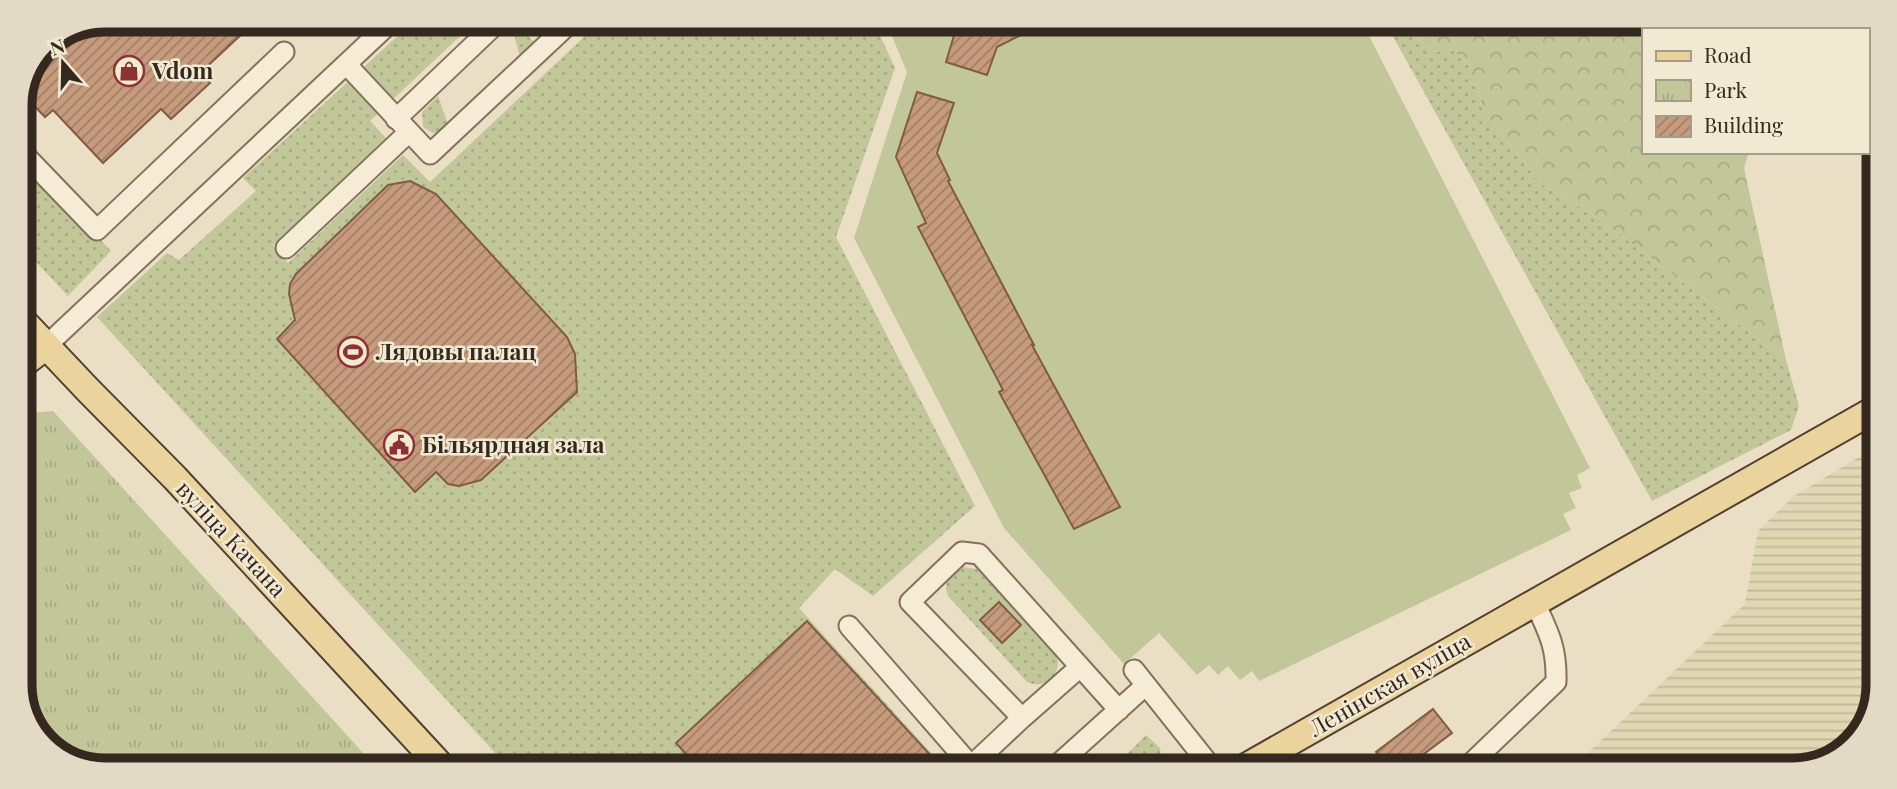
<svg xmlns="http://www.w3.org/2000/svg" width="1897" height="789" font-family="'Playfair Display',serif">
  <defs>
    <pattern id="farmland-rules" width="6" height="5" patternUnits="userSpaceOnUse" patternTransform="scale(1.75)"><rect width="6" height="5" fill="#dfd8b2"/><path d="M0 2.5h6" fill="none" stroke="#c0b999"/></pattern>
    <pattern id="grass-dots" width="8" height="8" patternUnits="userSpaceOnUse" patternTransform="scale(1.75)"><rect width="8" height="8" fill="#c2c799"/><path d="M2 2h.1M6 6h.1" fill="none" stroke="#a7ab83" stroke-width="1.8" stroke-linecap="round"/></pattern>
    <pattern id="forest-crowns" width="20" height="18" patternUnits="userSpaceOnUse" patternTransform="scale(1.75)"><rect width="20" height="18" fill="#c2c799"/><path d="M2 6a3 3 0 1 1 6 0M12 15a3 3 0 1 1 6 0" fill="none" stroke="#a7ab83"/></pattern>
    <pattern id="park-tufts" width="24" height="20" patternUnits="userSpaceOnUse" patternTransform="scale(1.75)"><rect width="24" height="20" fill="#c2c799"/><path d="M3 7l-1-3M5 7V3M7 7l1-3M15 17l-1-3M17 17v-4M19 17l1-3" fill="none" stroke="#a7ab83"/></pattern>
    <pattern id="building-hatch" width="6" height="6" patternUnits="userSpaceOnUse" patternTransform="scale(1.75)"><rect width="6" height="6" fill="#c69b7d"/><path d="M-1 1l2-2M0 6l6-6M5 7l2-2" fill="none" stroke="#a27e66"/></pattern>
  </defs>
  <rect width="100%" height="100%" fill="#eadfc4"/>
  <!-- farmland -->
  <path fill="url(#farmland-rules)" d="M1874 448 1871 717 1840 755 1793 770 1571 769 1745 604 1758 531 1794 496Z"/>
  <!-- grass -->
  <path fill="url(#grass-dots)" fill-rule="evenodd" d="M415 20 476 21 370 121 386 138 273 246 288 263 403 155 430 182 601 21 874 22 895 68 836 237 975 506 873 596 835 569 799 608 944 767H926L934 759 807 622 676 742 697 766 506 765 97 317 167 253 179 260 256 191 243 178ZM410 181 436 194 567 337 577 392 481 480 459 486 448 484 436 472 415 492 277 340 295 320C290 301 285 291 296 274L388 185Z
    M515 23 533 41 532 45 523 55 519 54 512 25Z
    M1386 24H1400L1435 52 1451 49 1471 66 1485 114 1540 183 1602 221 1786 360 1799 406 1791 430 1652 501Z
    M438 96 448 124 440 131 433 133 423 127 422 112Z
    M19 153 111 251 68 296 19 244Z
    M963 567 977 569 1055 651C1065 670 1048 691 1027 682L948 596C942 580 950 574 963 567Z
    M1146 735 1160 748 1161 759 1158 767H1114Z"/>
  <!-- forest -->
  <path fill="url(#forest-crowns)" d="M1400 24 1760 25 1761 30H1643V152H1749L1744 168 1786 360 1602 221 1540 183 1485 114 1471 66 1451 49 1435 52Z"/>
  <!-- park -->
  <path fill="url(#park-tufts)" d="M53 411 374 765 72 763 37 736 19 691V414Z"/>
  <!-- pitch -->
  <path fill="#c2c799" d="M886 22 1363 24 1590 468 1577 475 1582 488 1569 493 1576 508 1563 514 1571 530 1259 681 1252 671 1240 680 1228 666 1218 675 1209 665 1197 675 1159 633 1124 664 1004 528 854 238 907 72Z"/>
  <!-- building -->
  <path fill="url(#building-hatch)" stroke="#815c44" stroke-width="2" d="M104 19 257 20 200 73 210 83 171 119 161 109 103 163 53 110 45 117 22 93 44 44Z
    M958 22 1045 23 997 47 987 75 946 62Z
    M917 92 954 103 937 153 950 180 948 181 1034 345H1032L1120 507 1074 529 999 392 1003 390 918 227 926 223 896 157Z
    M410 181 436 194 567 337 575 354 577 392 481 480 459 486 448 484 436 472 415 492 277 339 295 320 289 294 290 284 296 274 388 185Z
    M999 602 1021 625 1002 643 980 620Z
    M807 621 934 759 926 767 697 766 676 743Z
    M1433 709 1452 733 1405 768H1389L1376 752Z"/>
  <g fill="none" stroke-linecap="round" stroke-linejoin="round">
    <!-- minor casing -->
    <g stroke="#83715c" stroke-width="23">
      <path id="minor" d="M347 65 430 154 572 21
        M396 119 499 21
        M19 149 97 230 284 52
        M286 248 409 132
        M46 346 393 20
        M849 626 972 767
        M1134 670 1212 768
        M1022 718 1080 667
        M971 766 1022 718 910 602 962 552 979 554 1119 710
        M1055 767 1146 685
        M1465 769 1556 682C1557 648 1549 633 1535 603"/>
    </g>
    <!-- major casing -->
    <g stroke="#513f30" stroke-width="30">
      <path id="major" d="M19 317 88 390 175 478 440 765
        M19 367 46 346
        M1244 768 1874 410"/>
    </g>
    <!-- minor -->
    <use href="#minor" stroke="#f6ecd6" stroke-width="19"/>
    <!-- major -->
    <use href="#major" stroke="#ebd39e" stroke-width="26"/>
  </g>
  <!-- icons -->
  <defs>
    <g id="shop-ring" transform="scale(1.575)"><circle r="9.5" fill="#f2e9d3" stroke="#8e3131" stroke-width="1.5"/><path d="M-5-2.5h2.3a2.7 3.5 0 0 1 5.4 0H5L5.5 6h-11ZM-1.5-2.5h3a1.5 2.3 0 0 0-3 0Z" fill="#8e3131"/></g>
    <g id="stadium-ring" transform="scale(1.575)"><circle r="9.5" fill="#f2e9d3" stroke="#8e3131" stroke-width="1.5"/><path d="M0-5a6.5 5 0 1 0 0 10a6.5 5 0 1 0 0-10ZM-3.5-1.8h7v3.6h-7Z" fill="#8e3131"/></g>
    <g id="civic-ring" transform="scale(1.575)"><circle r="9.5" fill="#f2e9d3" stroke="#8e3131" stroke-width="1.5"/><path d="M-.6-6.5H3V-4.5H.6V-3L4-1V1h2V6H-6V1h2V-1L-.6-3ZM-1.2 2.5V6h2.4V2.5Z" fill="#8e3131"/></g>
  </defs>
  <g fill-rule="evenodd">
    <use href="#shop-ring" x="129" y="71"/>
    <use href="#stadium-ring" x="353" y="352"/>
    <use href="#civic-ring" x="399" y="445"/>
  </g>
  <g text-anchor="middle" stroke-width="5" stroke-linejoin="round" paint-order="stroke">
    <!-- poi labels -->
    <g font-size="23" font-weight="bold" fill="#35291f" stroke="#f2e9d3" text-anchor="start">
      <text x="152" y="79">Vdom</text>
      <text x="376" y="360">Лядовы палац</text>
      <text x="422" y="453">Більярдная зала</text>
    </g>
    <!-- street labels -->
    <g font-size="23" fill="#35291f" stroke="#f2e9d3">
      <text transform="translate(231 539) rotate(47)" y="8">вуліца Качана</text>
      <text transform="translate(1390 685) rotate(-30)" y="8">Ленінская вуліца</text>
    </g>
  </g>
  <!-- crop -->
  <path d="M0 0H1897V789H0ZM105 32H1793A73 73 0 0 1 1866 105V685A73 73 0 0 1 1793 758H105A73 73 0 0 1 32 685V105A73 73 0 0 1 105 32Z" fill="#e3dac5" fill-rule="evenodd"/>
  <path fill="none" stroke="#35291f" stroke-width="9" d="M105 32H1793A73 73 0 0 1 1866 105V685A73 73 0 0 1 1793 758H105A73 73 0 0 1 32 685V105A73 73 0 0 1 105 32Z"/>
  <!-- legend -->
  <rect x="1642" y="28" width="228" height="126" fill="#f2e9d3" stroke="#a69c8b" stroke-width="2"/>
  <rect x="1656" y="51" width="35" height="10" fill="#ebd39e" stroke="#a69c8b" stroke-width="2"/>
  <text x="1704" y="63" font-size="21" fill="#35291f">Road</text>
  <rect x="1656" y="80" width="35" height="21" fill="url(#park-tufts)" stroke="#a69c8b" stroke-width="2"/>
  <text x="1704" y="98" font-size="21" fill="#35291f">Park</text>
  <rect x="1656" y="116" width="35" height="21" fill="url(#building-hatch)" stroke="#a69c8b" stroke-width="2"/>
  <text x="1704" y="133" font-size="21" fill="#35291f">Building</text>
  <!-- north arrow -->
  <g transform="translate(63 63) rotate(340)" stroke="#f2e9d3" stroke-width="5" paint-order="stroke">
  <path d="M0-5L12 26L0 18L-12 26Z" fill="#35291f"/>
  <text y="-10" font-size="19" font-weight="bold" text-anchor="middle" fill="#35291f">N</text>
  </g>
</svg>
